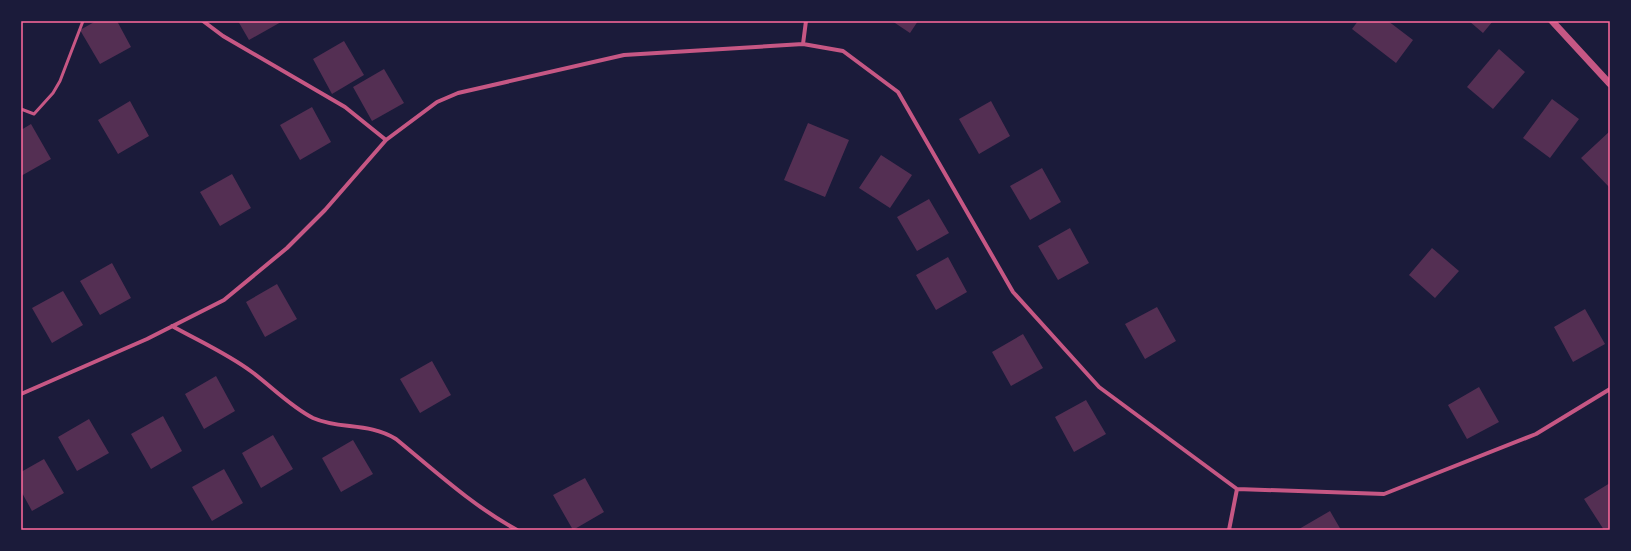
<svg xmlns="http://www.w3.org/2000/svg" width="1631" height="551" font-family="Cabin,sans-serif">
  <rect width="100%" height="100%" fill="#1b1b3a"/>
  <!-- building -->
  <path fill="#542f53" d="M96 21H117L131 47 100 64 80 30Z
    M238 21H280L281 22 249 40Z
    M892 21H918L910 33Z
    M1358 21H1388L1413 40 1396 63 1352 29Z
    M1469 21H1493L1483 33Z
    M344 41 364 75 332 94 313 59Z
    M1499 49 1525 72 1493 109 1467 87Z
    M384 69 404 103 372 121 353 87Z
    M1552 99 1579 119 1550 158 1523 138Z
    M130 101 149 136 118 154 98 120Z
    M991 101 1010 136 979 154 959 119Z
    M312 107 331 142 300 160 280 125Z
    M808 123 849 140 825 197 784 180Z
    M31 124 51 159 21 176V130Z
    M1610 131V188L1581 158Z
    M881 155 912 175 890 208 859 188Z
    M1042 168 1061 202 1030 220 1010 186Z
    M232 174 251 208 220 226 200 192Z
    M929 199 949 233 917 251 897 217Z
    M1070 228 1089 263 1058 280 1038 246Z
    M1432 248 1459 271 1435 298 1409 275Z
    M948 257 967 292 936 310 916 275Z
    M112 263 131 298 100 315 80 281Z
    M277 284 297 319 265 337 246 302Z
    M63 291 83 325 52 343 32 308Z
    M1157 307 1176 341 1145 359 1125 324Z
    M1585 309 1605 344 1573 362 1554 327Z
    M1023 334 1043 368 1011 386 992 352Z
    M432 361 451 395 420 413 400 379Z
    M216 376 235 411 204 429 185 394Z
    M1479 387 1499 422 1467 439 1448 405Z
    M1086 400 1106 434 1074 452 1055 417Z
    M163 416 182 451 151 469 131 434Z
    M89 419 109 453 77 471 58 437Z
    M273 435 293 469 261 488 242 453Z
    M353 440 373 474 341 492 322 458Z
    M44 459 64 493 32 511 21 491V472Z
    M224 469 243 503 212 521 192 487Z
    M585 478 604 512 573 530 553 495Z
    M1610 483V530H1604L1584 499Z
    M1330 511 1341 530H1300L1299 529Z"/>
  <g fill="none" stroke-linecap="round" stroke-linejoin="round">
    <!-- service -->
    <path stroke="#c65784" stroke-width="3" d="M21 109 34 114 53 93 60 81 83 21"/>
    <!-- minor -->
    <path stroke="#c65784" stroke-width="4" d="M203 21 223 36 345 107 386 140
      M803 44 806 21
      M172 326C199 341 228 354 252 372 272 387 291 407 313 418 340 430 368 422 396 439 435 471 473 506 517 530
      M21 394 147 339 224 300 287 248 325 210 386 140 437 102 458 93 624 55 803 44 843 51 898 92 1013 292 1099 387 1237 489 1384 494 1536 434 1610 389
      M1229 530 1237 489"/>
    <!-- tertiary -->
    <path stroke="#c65784" stroke-width="7" d="M1552 21 1610 84"/>
  </g>
  <!-- border -->
  <rect width="1631" height="551" fill="none" stroke="#1b1b3a" stroke-width="44"/>
  <rect x="22" y="22" width="1587" height="507" fill="none" stroke="#ff6b9d" stroke-width="1.5"/>
</svg>
